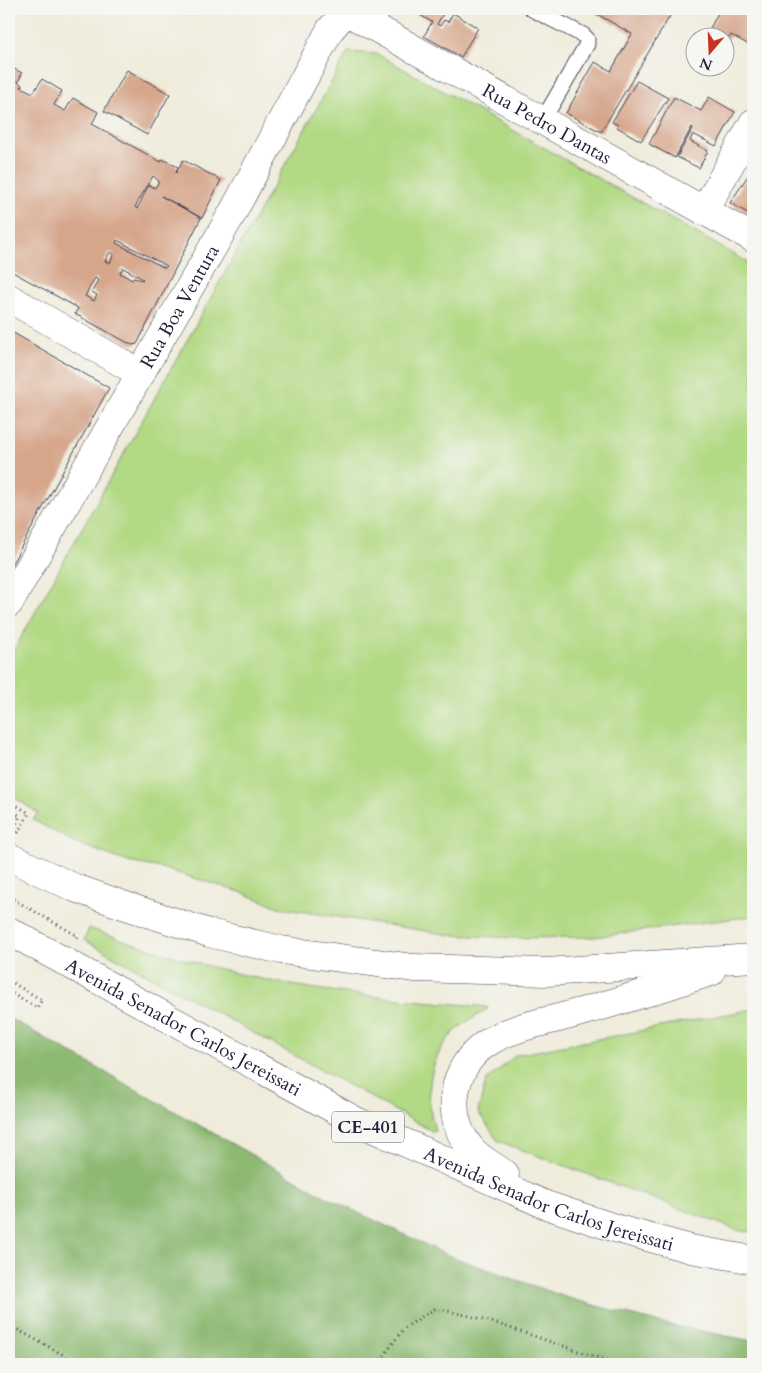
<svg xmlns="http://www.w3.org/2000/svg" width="762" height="1373" font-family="Cardo,serif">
  <rect width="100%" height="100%" fill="#f6f6f2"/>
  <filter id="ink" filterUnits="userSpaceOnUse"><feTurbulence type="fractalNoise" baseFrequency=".02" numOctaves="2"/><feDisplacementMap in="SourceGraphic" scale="10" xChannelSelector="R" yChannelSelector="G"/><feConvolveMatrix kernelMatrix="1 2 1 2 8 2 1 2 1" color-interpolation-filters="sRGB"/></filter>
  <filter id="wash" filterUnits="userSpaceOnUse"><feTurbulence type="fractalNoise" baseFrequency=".0096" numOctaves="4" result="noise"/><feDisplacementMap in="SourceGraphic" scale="20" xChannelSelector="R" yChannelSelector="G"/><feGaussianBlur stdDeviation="1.12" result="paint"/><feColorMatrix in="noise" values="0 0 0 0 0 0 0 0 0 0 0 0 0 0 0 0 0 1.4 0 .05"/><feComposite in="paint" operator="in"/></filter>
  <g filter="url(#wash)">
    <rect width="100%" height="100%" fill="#efecdb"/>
    <!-- green -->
    <path fill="#b2d984" stroke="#6a7e60" d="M348 52 377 54 753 265V916L594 937 515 938 450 935 281 908 243 893 161 868 128 862 76 843 33 820 38 813 9 794V659Z
      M89 928C163 954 239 978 317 989 373 998 430 1001 487 1007L488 1009C478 1015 467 1021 459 1028 428 1054 424 1094 435 1131H432L84 940Z
      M753 1009V1232L740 1231 498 1141 478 1112 486 1081 516 1055Z"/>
    <!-- forest -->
    <path fill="#8db972" stroke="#586e56" d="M9 1018 330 1199 447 1255 568 1298 660 1323 753 1341V1364H9Z"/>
    <g id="blocks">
      <!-- building -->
      <path fill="#d6a68b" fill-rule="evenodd" d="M409 9H441L445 11 437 24 440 26 444 20 448 22 453 13 478 28 461 57 424 36 432 22Z
        M588 9H658L670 16 601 132 566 113 595 62 611 71 632 34Z
        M720 9H745L744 11 753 16V47L731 35 724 45V38H705Z
        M9 66 22 73 18 82 22 85 21 87 33 93 42 79 62 91 54 105 65 111 73 98 98 112 92 124 161 162 162 159 178 167 176 173 183 160 221 180 202 218 161 196 201 218 137 344 132 345 75 314 78 308 9 270ZM153 176 159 181 155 188 149 185 137 209 135 207ZM117 240 167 266 165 268 116 243ZM110 252 114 254 110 263 105 261ZM123 268 143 279 142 280 134 278 132 280 120 273ZM95 278 98 280 92 292 97 295 94 301 85 296Z
        M127 70 170 94 147 135 104 111Z
        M637 81 668 98 641 141 617 127 618 125 612 122Z
        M674 97 701 111 709 97 735 112 716 146 693 134 690 141 708 151 699 168 677 157 693 128 692 127 675 158 649 144Z
        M753 168V216L730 203Z
        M10 331 109 388 9 569V334Z"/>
    </g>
  </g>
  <g filter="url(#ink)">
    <use href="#blocks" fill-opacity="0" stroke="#414053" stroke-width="1"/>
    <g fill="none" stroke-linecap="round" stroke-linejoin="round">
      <!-- lane casing -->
      <g stroke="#414053" stroke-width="17">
        <path id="lane" d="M532 9 583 35 587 39V44L543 120"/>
      </g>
      <!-- street casing -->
      <g stroke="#414053" stroke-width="29">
        <g id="street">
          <path d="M704 211 753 123"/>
          <path d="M9 298 141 374"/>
          <path id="s1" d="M9 603 233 212 330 30 348 9"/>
        </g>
      </g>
      <!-- secondary casing -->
      <g stroke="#414053" stroke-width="29">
        <g id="secondary">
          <path id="s2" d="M342 9 753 238"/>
        </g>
      </g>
      <!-- primary casing -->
      <g stroke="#414053" stroke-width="29">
        <g id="primary">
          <path d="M9 857 75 888 126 906 209 933 281 950 414 968 547 972 753 958"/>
          <path id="s3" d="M9 931 356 1121 546 1205 618 1229 691 1249 753 1260"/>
          <path d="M505 1174C495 1167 482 1160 474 1152 443 1119 450 1067 487 1043 513 1026 547 1022 577 1013 622 1001 666 986 711 972"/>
        </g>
      </g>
      <!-- path -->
      <path stroke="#414053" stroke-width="3" stroke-dasharray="1 4" stroke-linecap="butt" d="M9 801 29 813 17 834
        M9 809 20 816 14 827
        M9 897 78 936 76 940
        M9 981 42 1000 37 1008 9 992
        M9 1325 80 1364
        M378 1364 404 1328 436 1308 486 1320 617 1364"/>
      <!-- lane -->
      <use href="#lane" stroke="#fff" stroke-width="15"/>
      <!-- street -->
      <use href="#street" stroke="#fff" stroke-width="28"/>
      <!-- secondary -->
      <use href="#secondary" stroke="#fff" stroke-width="28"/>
      <!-- primary -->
      <use href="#primary" stroke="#fff" stroke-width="28"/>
    </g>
  </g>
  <g text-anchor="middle" stroke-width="4" stroke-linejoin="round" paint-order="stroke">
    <!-- shield labels -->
    <rect fill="#f6f6f2" stroke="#626272" stroke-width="1" x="332" y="1111.5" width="72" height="31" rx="4"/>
    <g font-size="18" font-weight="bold" fill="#22223b">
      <text x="368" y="1133">CE-401</text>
    </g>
    <!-- street labels -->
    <g font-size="19" fill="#22223b" stroke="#f6f6f2">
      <text dy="7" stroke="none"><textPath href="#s2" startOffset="235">Rua Pedro Dantas</textPath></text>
      <text dy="7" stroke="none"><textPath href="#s1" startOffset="342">Rua Boa Ventura</textPath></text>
      <text dy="7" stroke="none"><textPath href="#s3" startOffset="199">Avenida Senador Carlos Jereissati</textPath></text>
      <text dy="7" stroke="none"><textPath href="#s3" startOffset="604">Avenida Senador Carlos Jereissati</textPath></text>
    </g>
  </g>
  <!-- margin -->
  <rect width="762" height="1373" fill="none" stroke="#f6f6f2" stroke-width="30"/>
  <!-- north arrow -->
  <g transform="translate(710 52) rotate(199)"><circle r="24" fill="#f6f6f2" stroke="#a1a1a9"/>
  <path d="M0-4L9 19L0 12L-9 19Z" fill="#c8321e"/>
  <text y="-8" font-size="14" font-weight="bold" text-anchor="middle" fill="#22223b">N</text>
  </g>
</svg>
